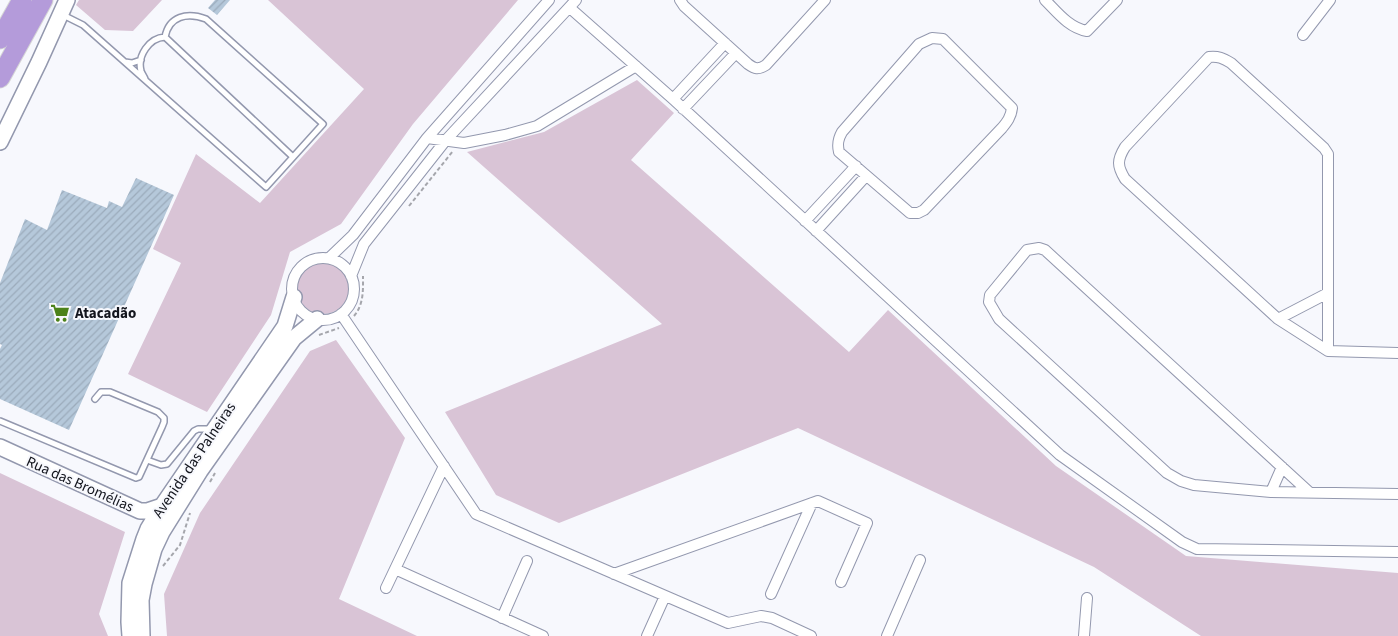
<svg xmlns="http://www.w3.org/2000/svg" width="1398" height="636" font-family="'Source Sans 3',sans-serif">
  <defs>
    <pattern id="building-hatch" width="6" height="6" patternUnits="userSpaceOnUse" patternTransform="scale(1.25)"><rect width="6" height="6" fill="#b5c8da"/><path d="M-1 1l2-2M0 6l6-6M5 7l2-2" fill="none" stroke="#9babbb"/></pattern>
  </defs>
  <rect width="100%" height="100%" fill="#f7f8fd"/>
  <!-- grass -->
  <path fill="#d9c4d6" d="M79 0H162L133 31 105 30 76 5Z
    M268 0H518L413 124 341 224 290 252 271 315 207 412 128 374 181 263 153 249 196 154 260 203 364 89Z
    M637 80 674 113 631 160 849 352 888 310 1056 466 1186 556 1398 573V636H1201L1094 567 798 428 559 523 496 495 445 412 662 324 467 152 544 132Z
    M297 288a26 26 0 1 1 52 0a26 26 0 1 1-52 0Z
    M336 340 405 438 339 599 417 636H167L164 594 200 513 310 351Z
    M0 473 125 532 99 614 108 636H0Z"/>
  <!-- building -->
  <path fill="url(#building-hatch)" d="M215 0H230L217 15 208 8Z
    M136 178 174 195 69 430 0 399V349L2 345 0 344V283L25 219 47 230 62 190 107 208 109 201 122 207Z"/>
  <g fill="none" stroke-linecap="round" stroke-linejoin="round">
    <!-- lane casing -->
    <g stroke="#9398ae" stroke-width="8">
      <path id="lane" d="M61 14 83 25 266 187 323 124 206 19C187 12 169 16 165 37 149 38 137 56 141 71 142 74 144 76 145 79
        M165 37 293 157
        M125 62 132 63 141 60
        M0 421 136 478 139 477 162 427 164 422V418L158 412 110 392H101L95 399
        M147 460 161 465 167 464 194 431 198 429H210"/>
    </g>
    <!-- street casing -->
    <g stroke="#9398ae" stroke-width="12">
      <path id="street" d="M680 0 684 6 748 64C755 69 758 70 766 65L825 0
        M1045 0C1057 12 1069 28 1087 31L1117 0
        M570 8 673 99 1060 455 1182 542 1197 549 1398 552
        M1303 35 1330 0
        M932 38 943 39 1012 108C1011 117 1007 122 1002 128L924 210 918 213H910L839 152C837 144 838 139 842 132L919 44Z
        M673 99 725 43
        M683 109 736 53
        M427 138 464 143 505 135 537 126 636 66
        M805 221 856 166
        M816 231 866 176
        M329 258 353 235 427 138 549 0
        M292 289a31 31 0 1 1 62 0a31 31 0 1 1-62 0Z
        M351 276 364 244 446 140 576 0
        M341 314 476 514 728 623 761 616 772 618 811 636
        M1278 319 1328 293
        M1328 351V154L1324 148 1231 63C1223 58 1218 56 1209 57L1125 147C1117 160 1117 166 1125 179L1278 319 1328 351 1398 353
        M1271 492 1282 467
        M1309 492 1045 250 1039 248 1027 250 990 295 989 302 999 319 1167 473 1181 481 1194 485 1271 492 1398 494
        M395 569 543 636
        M614 574 818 501 867 523 841 582
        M386 588 444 466
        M771 594 812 503
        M502 618 527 561
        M647 636 665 596
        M887 636 920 560
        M1084 636 1087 598"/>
    </g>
    <!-- secondary casing -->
    <g stroke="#9398ae" stroke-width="18">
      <path id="secondary" d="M0 142 39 62 67 0
        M0 447 140 511H147L162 506
        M130 636 129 622 130 583 144 539 148 529 162 506 285 326 294 297
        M142 636 141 600 144 584 154 549 162 532 200 471 294 338 317 319"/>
    </g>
    <!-- highway casing -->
    <g stroke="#d5d5d6" stroke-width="21">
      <path id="highway" d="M0 39 22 0
        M0 78 43 0"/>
    </g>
    <!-- path -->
    <path stroke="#a5a6ac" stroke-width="2" stroke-dasharray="4 2.5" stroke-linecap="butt" d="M409 206 453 151
      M354 316C364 304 363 290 363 276
      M319 335 339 328
      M210 482 215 473
      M163 566 180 545 190 513"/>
    <!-- lane -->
    <use href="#lane" stroke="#fff" stroke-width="5"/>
    <!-- street -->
    <use href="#street" stroke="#fff" stroke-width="10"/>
    <!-- secondary -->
    <use href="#secondary" stroke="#fff" stroke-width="15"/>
    <!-- highway -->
    <use href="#highway" stroke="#b49bda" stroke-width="19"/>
  </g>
  <!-- icons -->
  <defs>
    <g id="supermarket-bare" transform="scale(1.5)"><path d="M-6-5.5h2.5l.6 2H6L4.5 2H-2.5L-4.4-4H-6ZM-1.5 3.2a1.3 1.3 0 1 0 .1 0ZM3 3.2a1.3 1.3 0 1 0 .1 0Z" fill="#4c821a" stroke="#f7f8fd" stroke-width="2.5" paint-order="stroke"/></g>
  </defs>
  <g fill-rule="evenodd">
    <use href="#supermarket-bare" x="60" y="313"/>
  </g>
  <g text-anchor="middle" stroke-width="4" stroke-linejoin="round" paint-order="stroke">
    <!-- poi labels -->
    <g font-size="15" font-weight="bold" fill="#13151d" stroke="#f7f8fd" text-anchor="start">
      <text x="75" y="318">Atacadão</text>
    </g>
    <!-- street labels -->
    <g font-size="15" fill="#13151d" stroke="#f7f8fd">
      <text transform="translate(194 460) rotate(-56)" y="5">Avenida das Palneiras</text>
      <text transform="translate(80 484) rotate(24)" y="5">Rua das Bromélias</text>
    </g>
  </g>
</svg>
